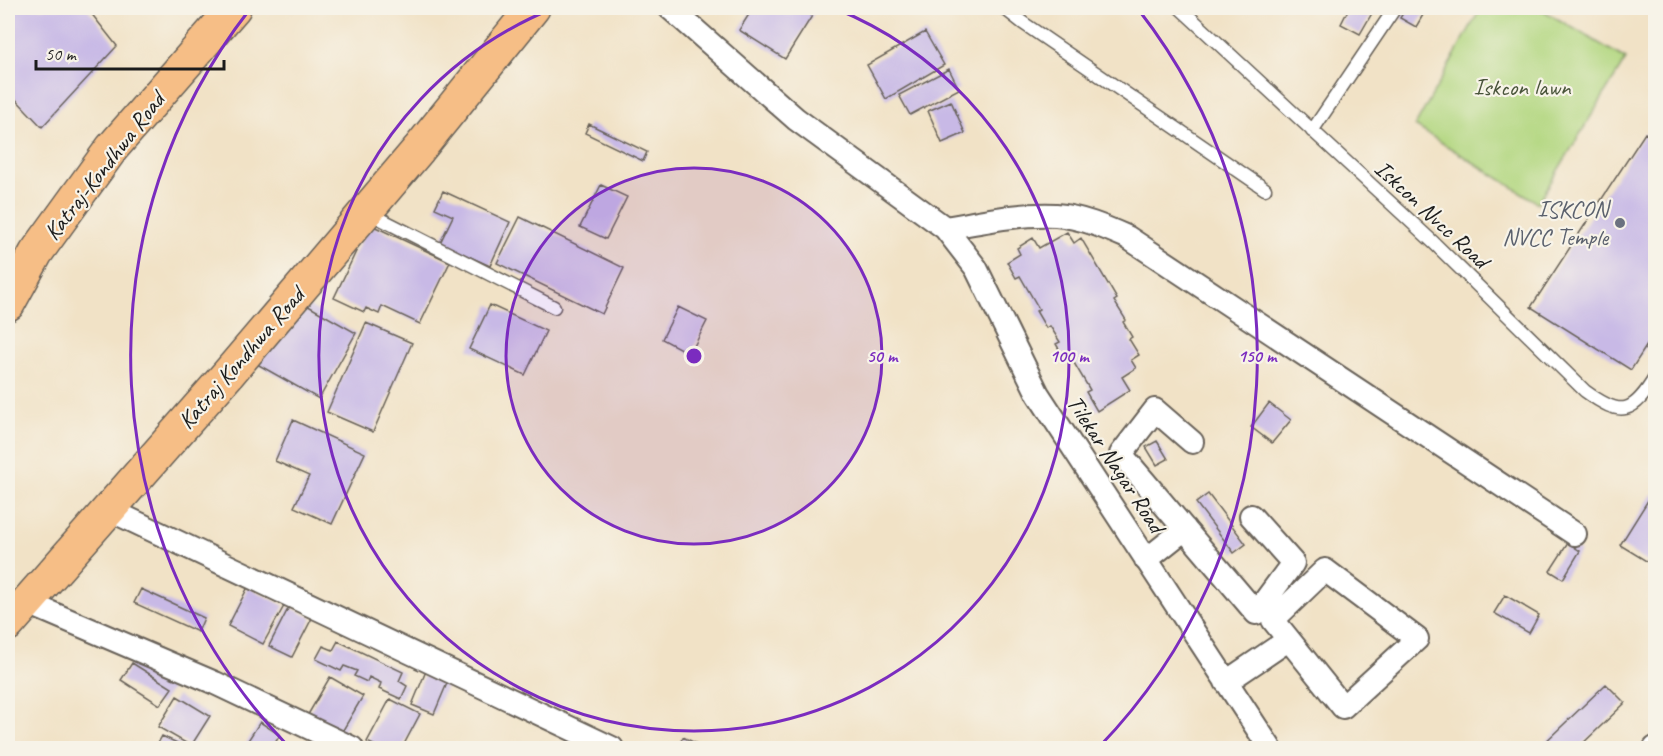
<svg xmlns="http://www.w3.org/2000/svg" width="1663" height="756" font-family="Caveat,sans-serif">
  <rect width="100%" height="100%" fill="#f7f3e8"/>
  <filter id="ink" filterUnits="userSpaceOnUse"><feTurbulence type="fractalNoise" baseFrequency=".0167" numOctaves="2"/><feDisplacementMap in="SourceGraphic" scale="12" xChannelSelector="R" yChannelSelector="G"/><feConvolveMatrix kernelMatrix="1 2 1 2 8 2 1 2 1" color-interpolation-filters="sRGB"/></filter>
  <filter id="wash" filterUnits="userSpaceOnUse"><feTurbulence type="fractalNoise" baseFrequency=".008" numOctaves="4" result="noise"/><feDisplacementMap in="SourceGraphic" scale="24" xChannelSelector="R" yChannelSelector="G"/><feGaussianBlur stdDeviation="1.35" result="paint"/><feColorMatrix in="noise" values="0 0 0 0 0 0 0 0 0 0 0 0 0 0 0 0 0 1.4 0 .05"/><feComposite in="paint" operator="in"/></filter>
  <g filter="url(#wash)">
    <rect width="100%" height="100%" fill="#f1e2c6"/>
    <!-- green -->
    <path fill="#b2d780" stroke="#677a4e" stroke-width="1.5" d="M1481 8H1539L1626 59 1538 203 1415 126Z"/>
    <g id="blocks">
      <!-- building -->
      <path fill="#c8b9e6" d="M8 8H87L117 46 42 127 8 91Z
        M753 8H817L785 59 739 30Z
        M1349 8H1375L1360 34 1341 24Z
        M1406 8H1427L1416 27 1400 18Z
        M925 32 944 65 886 99 867 65Z
        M949 69 959 89 910 115 899 95Z
        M951 101 965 133 942 143 928 111Z
        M589 124 647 152 643 161 585 133Z
        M1645 133 1656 140V331L1631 370 1531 307Z
        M601 185 627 197 606 239 580 227Z
        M443 191 510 222 490 266 440 243 453 216 435 208Z
        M520 217 624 268 602 314 497 263Z
        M369 224 450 262 420 324 382 306 379 314 366 308 364 312 334 298Z
        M1067 232 1074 243 1081 238 1117 299 1114 301 1126 320 1123 322 1132 337 1129 339 1139 355 1131 360 1136 368 1122 377 1130 390 1097 411 1086 392 1090 390 1070 356 1065 359 1056 344 1060 342 1050 326 1046 328 1036 311 1039 309 1020 276 1016 278 1007 262 1020 254 1017 248 1033 238 1039 248Z
        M303 303 356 333 319 399 257 364Z
        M490 305 546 331 525 375 469 349Z
        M678 307 707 321 690 354 662 339Z
        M366 323 412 343 373 432 327 412Z
        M1269 403 1291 420 1272 443 1251 427Z
        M293 420 365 453 332 524 294 507 309 476 275 461Z
        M1157 441 1168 459 1157 465 1146 447Z
        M1208 494 1246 544 1234 553 1196 503Z
        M1652 494 1656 496V567L1620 545Z
        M1568 543 1580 551 1563 579 1550 571Z
        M248 587 284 606 263 644 228 626Z
        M141 589 204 618 198 632 134 603Z
        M1505 595 1539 615 1529 633 1494 613Z
        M289 607 312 618 292 657 269 646Z
        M338 641 403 672 399 681 407 686 401 699 379 689 381 683 369 677 367 682 354 676 357 671 344 666 341 671 316 659 323 646 333 650Z
        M132 663 172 688 160 705 121 680Z
        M426 671 448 681 434 714 412 705Z
        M330 677 363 696 339 737 306 718Z
        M1606 684 1625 703 1578 748H1539Z
        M177 696 210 716 191 746 158 727Z
        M390 699 420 714 402 748H380L367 742Z
        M260 722 280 735 272 748H243Z
        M162 736 188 748H158L156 747Z
        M571 737 594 748H565Z
        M683 737 701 746 700 748H677Z"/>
    </g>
  </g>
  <g filter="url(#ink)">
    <use href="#blocks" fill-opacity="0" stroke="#676158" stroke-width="1.5"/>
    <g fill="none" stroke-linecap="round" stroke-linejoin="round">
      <!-- lane casing -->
      <g stroke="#676158" stroke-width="15">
        <path id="lane" d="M1004 8 1023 23 1265 189
          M1180 8 1434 243 1585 391C1622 418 1633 414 1656 376
          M1312 131 1395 8
          M367 212 554 307"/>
      </g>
      <!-- street casing -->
      <g stroke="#676158" stroke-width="26">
        <path id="street" d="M670 8 796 119 945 228 976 268 1038 394 1270 748
          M945 228C981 222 1019 213 1056 215 1081 217 1104 227 1127 237L1575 534
          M1192 442 1155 410 1121 454 1256 613 1293 563 1251 516
          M110 510 612 748
          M1146 560 1185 529
          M1325 570 1417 639 1343 707 1273 620Z
          M28 603 215 683 352 748
          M1226 682 1288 640
          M1655 748H1656"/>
      </g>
      <!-- highway casing -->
      <g stroke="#676158" stroke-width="36">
        <path id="highway" d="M8 304 36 253 112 148 234 8
          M8 624 228 374 419 149 533 8"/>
      </g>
      <!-- lane -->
      <use href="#lane" stroke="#fff" stroke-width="12"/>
      <!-- street -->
      <use href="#street" stroke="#fff" stroke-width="22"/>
      <!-- highway -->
      <use href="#highway" stroke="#f6be86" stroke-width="33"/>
    </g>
  </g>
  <!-- distance rings -->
  <circle cx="694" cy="356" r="188" fill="#7b2cbf" fill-opacity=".12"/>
  <g fill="none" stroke="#7b2cbf" stroke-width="3">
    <circle cx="694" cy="356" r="188"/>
    <path d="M834 8A375 375 0 1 1 554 8"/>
    <path d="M289 747A563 563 0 0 1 250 9M1138 9A563 563 0 0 1 1099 747"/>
  </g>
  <!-- markers -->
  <circle fill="#6b7280" stroke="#f7f3e8" stroke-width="2" cx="1620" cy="223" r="6"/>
  <g text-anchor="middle" stroke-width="4.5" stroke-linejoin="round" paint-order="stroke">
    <!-- park labels -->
    <g font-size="24" fill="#49543a" stroke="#f7f3e8">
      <text x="1522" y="95">Iskcon lawn</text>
    </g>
    <!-- street labels -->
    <g font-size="24" fill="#1c1c1c" stroke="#f7f3e8">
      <text transform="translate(104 166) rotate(-52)" y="8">Katraj-Kondhwa Road</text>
      <text transform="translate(1432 214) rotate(43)" y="8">Iskcon Nvcc Road</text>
      <text transform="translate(241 358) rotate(-49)" y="8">Katraj Kondhwa Road</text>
      <text transform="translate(1116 464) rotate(57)" y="8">Tilekar Nagar Road</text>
    </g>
    <!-- worship labels -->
    <g font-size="24" fill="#5b616d" stroke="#f7f3e8" text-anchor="end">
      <text x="1608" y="217">ISKCON<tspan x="1608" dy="28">NVCC Temple</tspan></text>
    </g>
  </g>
  <circle cx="694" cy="356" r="9" fill="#7b2cbf" stroke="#f7f3e8" stroke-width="3"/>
  <g font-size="18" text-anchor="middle" font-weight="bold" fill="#7b2cbf" stroke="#f7f3e8" stroke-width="4.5" stroke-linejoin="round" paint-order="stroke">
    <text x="882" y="362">50 m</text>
    <text x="1069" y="362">100 m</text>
    <text x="1257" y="362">150 m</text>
  </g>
  <!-- margin -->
  <rect width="1663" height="756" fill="none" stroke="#f7f3e8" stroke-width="30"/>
  <!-- scale -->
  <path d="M36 60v9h188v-9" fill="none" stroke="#1c1c1c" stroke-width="3"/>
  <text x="45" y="60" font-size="18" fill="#1c1c1c" stroke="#f7f3e8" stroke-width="4.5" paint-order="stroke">50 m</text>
</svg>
